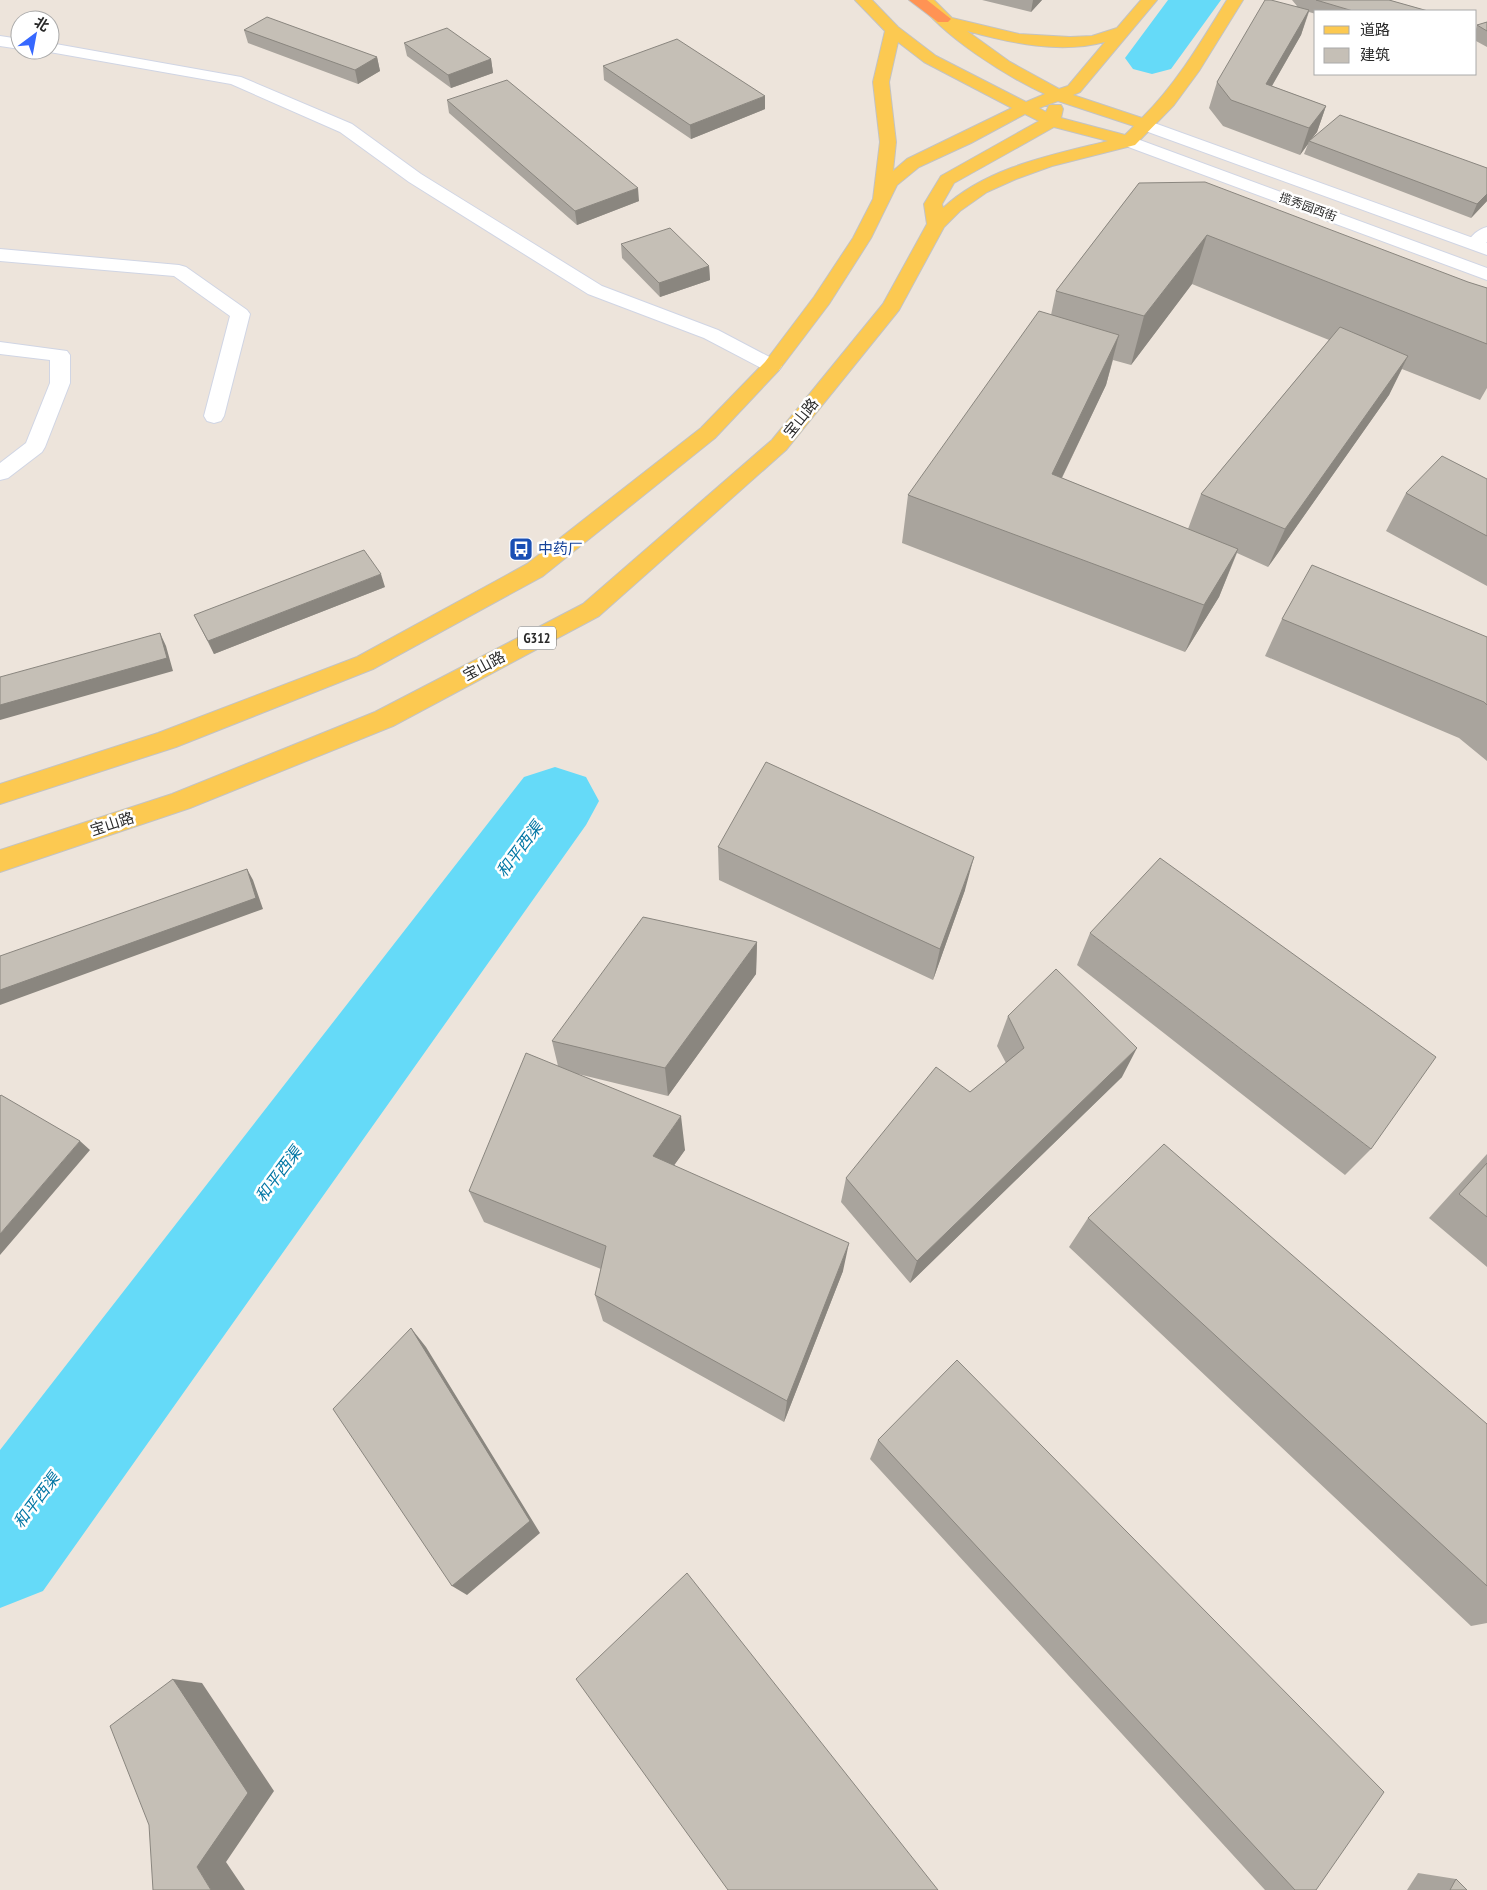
<svg xmlns="http://www.w3.org/2000/svg" width="1487" height="1890" font-family="'PT Sans Narrow','Noto Sans SC',sans-serif">
  <rect width="100%" height="100%" fill="#ede4db"/>
  <g fill="none" stroke-linecap="round" stroke-linejoin="round">
    <!-- river -->
    <path fill="#65daf8" fill-rule="evenodd" d="M1168 0H1221L1171 69 1152 74 1133 69 1125 58Z
      M555 767 586 777 599 801 586 825 43 1591 0 1608V1450L524 777Z"/>
    <!-- street casing -->
    <g stroke="#d0d5e4" stroke-width="2">
      <path id="street" d="M0 36 20 39V49L0 46Z
        M50 43 241 77 352 124 421 174 602 286 718 330 779 362 782 366 779 370 772 372 765 370 704 338 588 294 409 182 340 132 231 84 44 51V50H50Z
        M1487 227V242C1481 248 1477 250 1469 248L1466 244C1471 236 1478 229 1487 227Z
        M0 249 179 265 186 267 247 310 250 314 224 416 221 421 214 423 207 421 204 416 230 316 174 276 0 261Z
        M0 342 67 351 70 355V383L45 447 42 452 8 478 0 480V463L26 443 50 383V360L0 354Z"/>
    </g>
    <!-- secondary casing -->
    <g stroke="#d0d5e4" stroke-width="2">
      <path id="secondary" d="M1146 120 1487 243V255L1140 129 1138 125 1140 121Z
        M1129 136 1487 268V280L1123 145 1121 141 1123 137Z"/>
    </g>
    <!-- primary casing -->
    <g stroke="#c3c3c3" stroke-width="2">
      <path id="primary" d="M855 0H872L898 27 936 56 1026 102 1045 94C1006 76 942 36 917 0H934L952 18 1019 34 1070 37 1092 36 1117 28 1141 0H1157L1080 92 1073 95 1142 118C1177 83 1201 42 1227 0H1243L1199 71 1174 105 1135 145 1052 166 1016 179 987 192 960 211 944 227 899 310 786 450 599 616 393 726 190 808 0 872V850L172 794 375 712 583 604 772 440 883 304 927 224 924 204 941 176 1039 121 1025 114 971 143 919 167 897 185 871 238 829 304 779 370 715 438 543 576 373 669 176 747 0 804V784L158 733 357 657 527 564 701 428 765 362 814 297 853 238 873 199 880 142 873 82 885 31ZM967 31C1011 43 1060 54 1105 42L1068 86 1059 89 1010 62ZM898 42 924 62 1012 108 907 159 893 171 896 142 889 82ZM1058 101 1134 126 1125 135 1061 118 1063 109 1061 105H1049L1046 112 1039 108ZM1054 127 1108 141C1052 155 987 167 943 208L942 204 954 183Z"/>
    </g>
    <!-- highway casing -->
    <g stroke="#c3c3c3" stroke-width="2">
      <path id="highway" d="M909 0H927L951 19 948 22H938Z"/>
    </g>
    <!-- street -->
    <use href="#street" fill="#fff" fill-rule="evenodd"/>
    <!-- secondary -->
    <use href="#secondary" fill="#fff" fill-rule="evenodd"/>
    <!-- primary -->
    <use href="#primary" fill="#fcc951" fill-rule="evenodd"/>
    <!-- highway -->
    <use href="#highway" fill="#ff9354" fill-rule="evenodd"/>
  </g>
  <!-- wall -->
  <path fill="#a9a49d" fill-rule="evenodd" d="M982 0H1042L1031 12Z
    M1292 0H1389L1428 11H1316V14L1309 12 1301 35 1272 86 1326 106 1317 132 1312 138 1487 168V201L1471 218 1304 154 1308 144 1300 155 1223 126 1209 108 1217 82 1297 6Z
    M1487 22V47L1476 41V29L1477 25Z
    M244 30 377 57 380 71 358 84 248 43Z
    M404 43 491 59 493 73 451 88 407 56Z
    M603 66 765 96V109L691 139 604 80Z
    M447 100 639 201 577 225 449 113Z
    M1139 183 1487 288V388L1480 400 1402 369 1389 395 1268 567 1237 553 1219 597 1185 652 902 543 908 495 1051 315 1056 291ZM1192 284 1329 340 1201 494 1188 529 1062 478 1106 385 1113 360 1131 365Z
    M621 244 709 266 710 280 660 297 622 258Z
    M1487 479V586L1386 531 1406 493Z
    M385 587 214 654 194 615Z
    M1282 619 1487 637V761L1459 738 1265 656Z
    M718 847 965 890 933 980 719 880Z
    M1090 933 1371 1149 1345 1175 1077 965Z
    M757 942 756 974 668 1096 578 1074 685 1150 674 1165 843 1271 784 1422 603 1321 595 1295 601 1269 484 1222 469 1191 558 1066 552 1041Z
    M1008 1016 1122 1077 910 1283 841 1202 846 1178 970 1092 1006 1063 997 1046Z
    M1487 1154V1267L1429 1218Z
    M1088 1218 1487 1424V1623L1471 1626 1069 1247Z
    M878 1440 1316 1890H1265L870 1459Z
    M1418 1873 1456 1879 1467 1890H1407Z"/>
  <!-- shaded-wall -->
  <path fill="#8a867f" d="M1033 0H1042L1031 12Z
    M1309 10 1301 35 1258 110 1266 84Z
    M377 57 380 71 358 84 355 70Z
    M491 59 493 73 451 88 448 75Z
    M765 96V109L691 139 690 125Z
    M1326 106 1317 132 1310 141H1309L1308 144 1300 155 1309 128Z
    M638 188 639 201 577 225 575 211Z
    M1487 194V201L1471 218 1477 204Z
    M1207 235 1192 284 1131 365 1144 316Z
    M709 266 710 280 660 297 659 283Z
    M1119 335 1106 385 1040 523 1052 474Z
    M1408 356 1389 395 1268 567 1285 529Z
    M1238 549 1219 597 1185 652 1204 605Z
    M381 574 385 587 214 654 208 641Z
    M160 633 166 646 173 671 0 720V705Z
    M974 857 965 890 933 980 940 949Z
    M247 869 253 880 263 909 0 1005V990Z
    M757 942 756 974 668 1096 665 1068Z
    M1137 1048 1122 1077 910 1283 917 1261Z
    M681 1116 685 1150 658 1188 653 1156Z
    M80 1141 90 1150 0 1255V1234Z
    M849 1243 843 1271 784 1422 787 1401Z
    M411 1328 426 1347 540 1533 467 1595 452 1586Z
    M173 1679 202 1683 274 1791 226 1862 245 1890H211L197 1867Z"/>
  <!-- building -->
  <path fill="#c5bfb6" stroke="#8a867f" d="M1265 0H1271L1309 10 1266 84 1326 106 1309 128 1231 100 1217 82Z
    M1316 0H1389L1428 11H1353Z
    M267 17 377 57 355 70 244 30Z
    M1487 22V31L1477 25Z
    M447 28 491 59 448 75 404 43Z
    M677 39 765 96 690 125 603 66Z
    M507 80 638 188 575 211 447 100Z
    M1340 115 1487 168V194L1477 204 1309 141Z
    M1205 182 1468 282 1487 288V344L1207 235 1144 316 1056 291 1139 183Z
    M670 228 709 266 659 283 621 244Z
    M1039 311 1119 335 1052 474 1238 549 1204 605 908 495Z
    M1340 327 1408 356 1285 529 1201 494Z
    M1442 456 1487 479V536L1406 493Z
    M364 550 381 574 208 641 194 615Z
    M1312 565 1487 637V705L1484 702 1282 619Z
    M160 633 167 658 0 705V677Z
    M766 762 974 857 940 949 718 847Z
    M1160 858 1436 1057 1371 1149 1090 933Z
    M247 869 256 898 0 990V956Z
    M643 917 757 942 665 1068 552 1041Z
    M1056 969 1137 1048 917 1261 846 1178 936 1067 970 1092 1024 1048 1008 1016Z
    M526 1053 681 1116 653 1156 849 1243 787 1401 595 1295 606 1246 469 1191Z
    M1 1095 80 1141 0 1234V1096Z
    M1164 1144 1487 1424V1586L1088 1218Z
    M1487 1163V1217L1459 1194Z
    M411 1328 530 1521 452 1586 333 1409Z
    M957 1360 1384 1792 1316 1890H1295L878 1440Z
    M687 1573 938 1890H728L576 1679Z
    M173 1679 248 1793 197 1867 211 1890H153L149 1825 110 1726Z
    M1456 1879 1467 1890H1450Z"/>
  <!-- icons -->
  <defs>
    <g id="bus-square" transform="scale(1.25)"><rect x="-9" y="-9" width="18" height="18" rx="4" fill="#1a4fb4" stroke="#fff"/><path d="M-5-6H5V4H4V6H2V4H-2V6H-4V4H-5ZM-3.5-4V0h7V-4ZM-3.5 1.2v1.5H-2V1.2ZM2 1.2v1.5H3.5V1.2Z" fill="#fff"/></g>
  </defs>
  <g fill-rule="evenodd">
    <use href="#bus-square" x="521" y="549"/>
  </g>
  <g text-anchor="middle" stroke-width="5" stroke-linejoin="round" paint-order="stroke">
    <!-- far-street labels -->
    <g font-size="12" fill="#2a2a2a" stroke="#fff">
      <text transform="translate(1308 207) rotate(20)" y="4">揽秀园西街</text>
    </g>
    <!-- shield labels -->
    <rect fill="#fff" stroke="#6a6a6a" stroke-width="1" x="518" y="626.5" width="38" height="23" rx="4"/>
    <g font-size="14" font-weight="bold" fill="#2a2a2a">
      <text x="537" y="643">G312</text>
    </g>
    <!-- street labels -->
    <g font-size="15" fill="#2a2a2a" stroke="#fff">
      <text transform="translate(801 418) rotate(-51)" y="5">宝山路</text>
      <text transform="translate(484 666) rotate(-28)" y="5">宝山路</text>
      <text transform="translate(112 824) rotate(-18)" y="5">宝山路</text>
    </g>
    <!-- transit labels -->
    <g font-size="15" fill="#164399" stroke="#fff" text-anchor="start">
      <text x="538" y="554">中药厂</text>
    </g>
    <!-- water labels -->
    <g font-size="16" font-style="italic" fill="#0377a5" stroke="#fff">
      <text transform="translate(519 849) rotate(-53)" y="6">和平西渠</text>
      <text transform="translate(278 1174) rotate(-53)" y="6">和平西渠</text>
      <text transform="translate(36 1500) rotate(-53)" y="6">和平西渠</text>
    </g>
  </g>
  <!-- legend -->
  <rect x="1314" y="10" width="162" height="65" fill="#ffffff" stroke="#aaaaaa"/>
  <rect x="1324" y="26" width="25" height="8" fill="#fcc951" stroke="#aaaaaa"/>
  <text x="1360" y="35" font-size="15" fill="#2a2a2a">道路</text>
  <rect x="1324" y="48" width="25" height="15" fill="#c5bfb6" stroke="#aaaaaa"/>
  <text x="1360" y="60" font-size="15" fill="#2a2a2a">建筑</text>
  <!-- north arrow -->
  <g transform="translate(35 35) rotate(32)"><circle r="24" fill="#ffffff" stroke="#aaaaaa"/>
  <path d="M0-4L9 19L0 12L-9 19Z" fill="#3668ff"/>
  <text y="-8" font-size="14" font-weight="bold" text-anchor="middle" fill="#2a2a2a">北</text>
  </g>
</svg>
